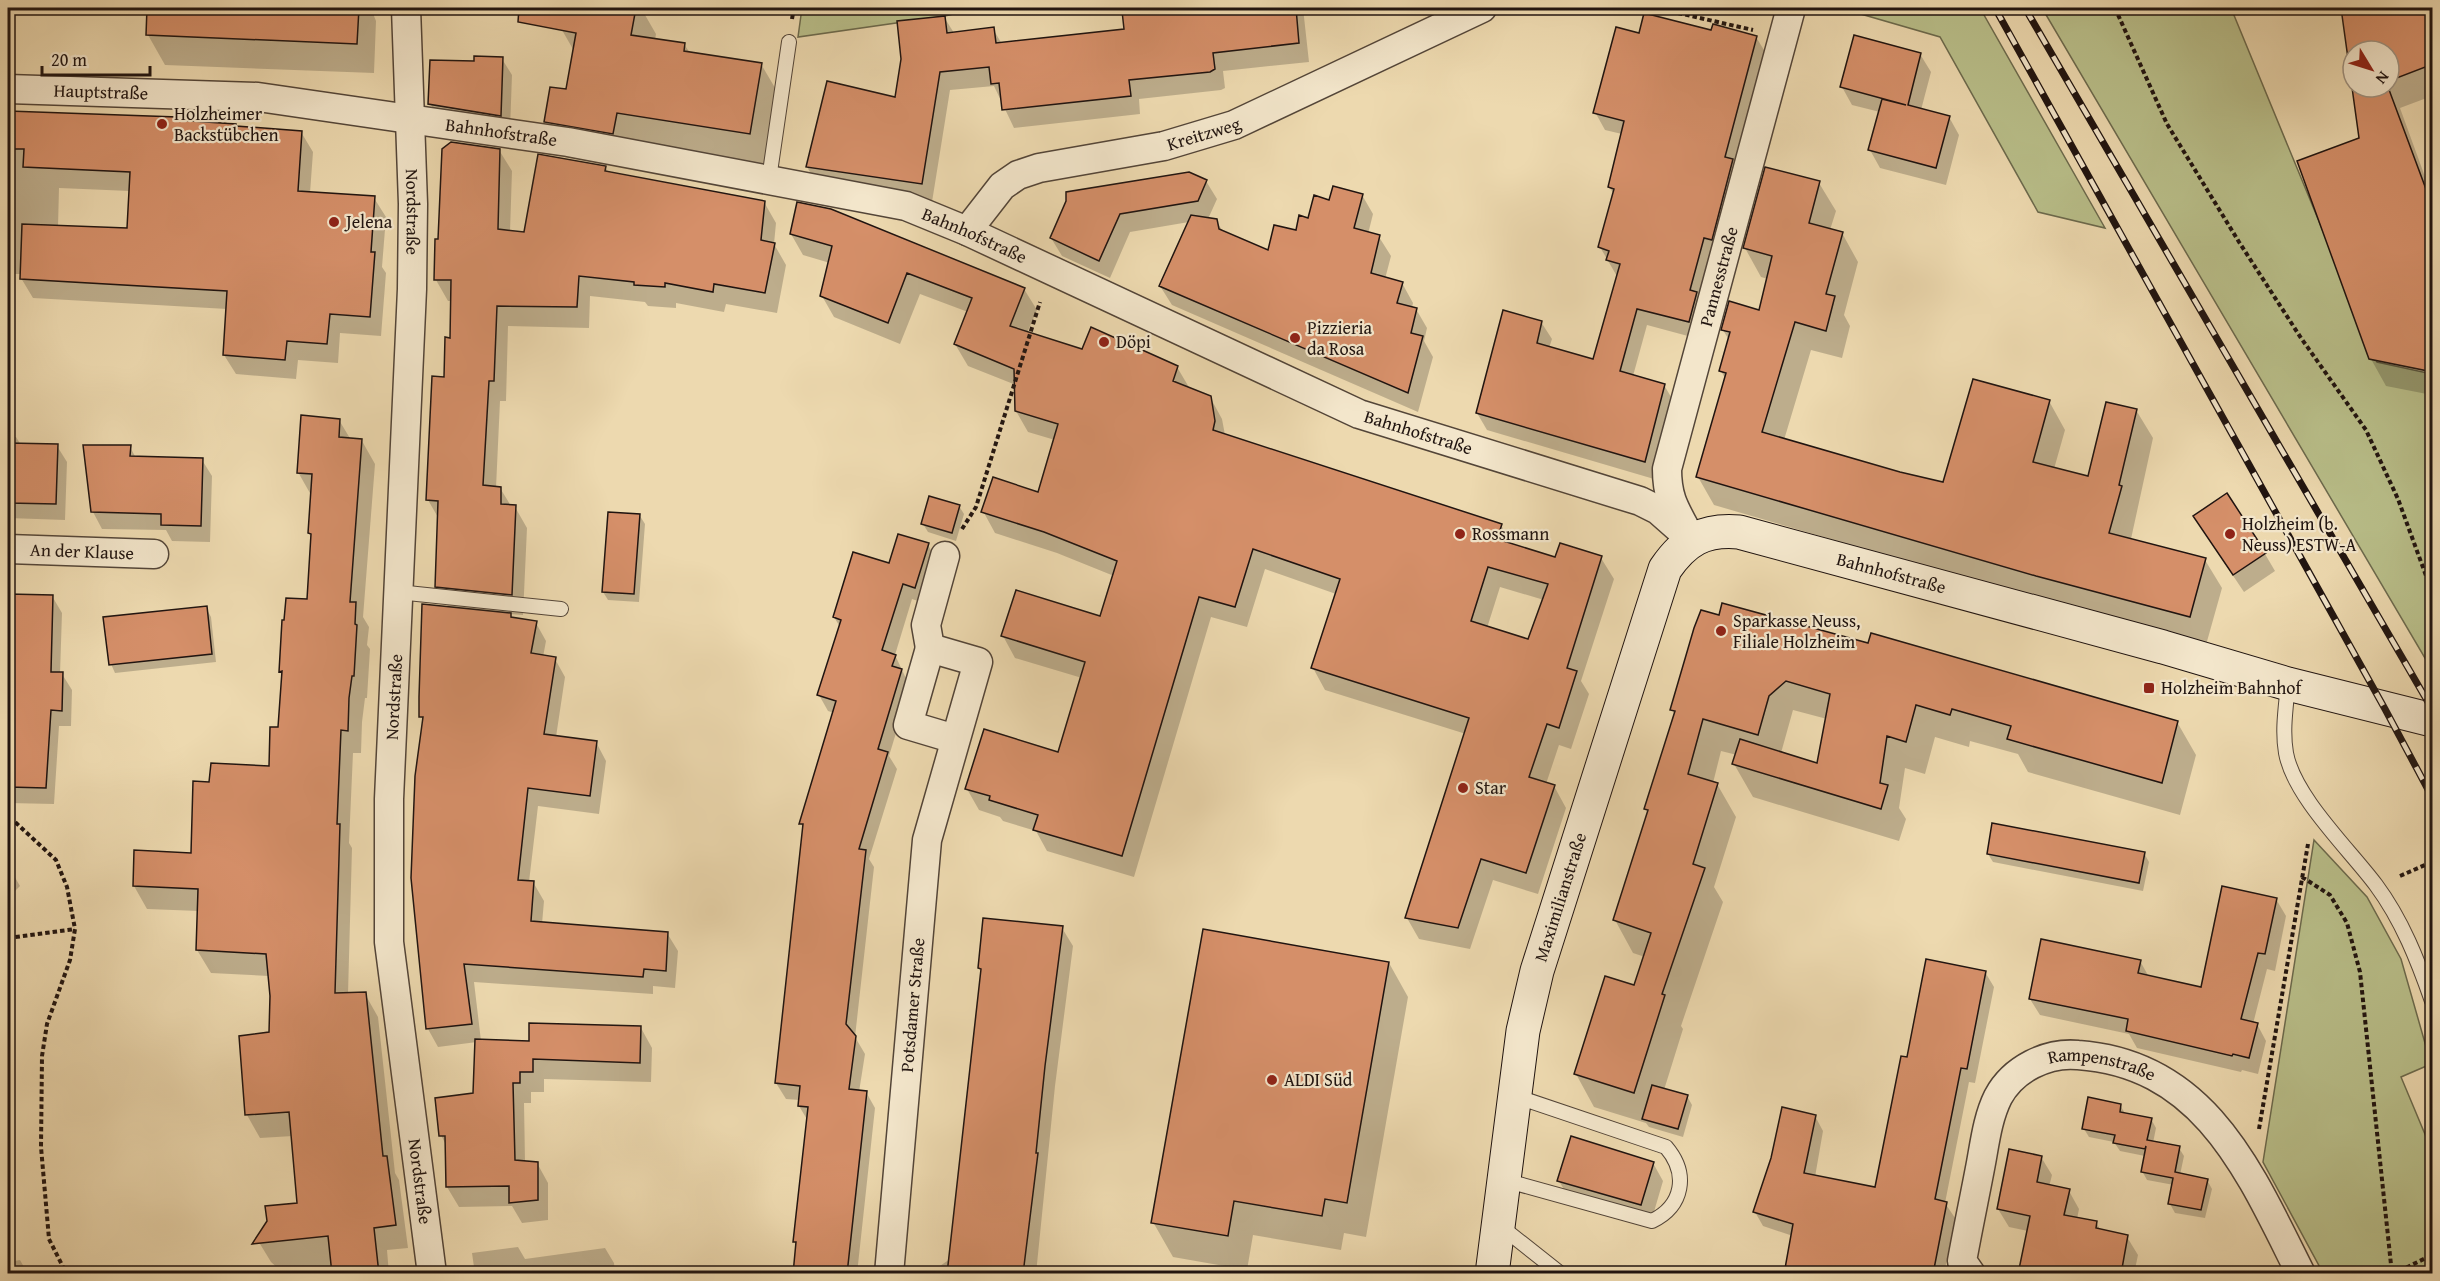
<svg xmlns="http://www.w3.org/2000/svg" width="2440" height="1281" font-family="'Gentium Book Plus',serif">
  <rect width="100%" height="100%" fill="#edd9af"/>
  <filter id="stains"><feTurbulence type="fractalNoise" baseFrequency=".00333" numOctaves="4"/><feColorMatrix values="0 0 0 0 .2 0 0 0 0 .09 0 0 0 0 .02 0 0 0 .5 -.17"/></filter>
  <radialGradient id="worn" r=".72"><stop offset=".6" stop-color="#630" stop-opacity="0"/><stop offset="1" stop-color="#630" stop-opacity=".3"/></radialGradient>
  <!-- green -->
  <path fill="#b9bf8a" stroke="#6c6a4d" stroke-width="1.5" d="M802 8H974V9L945 16 798 37Z
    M1840 8H1980L2105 228 2038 212 1940 37Z
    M2042 8H2231L2377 362 2432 374V670Z
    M2314 840 2367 897 2401 959 2431 1064 2401 1077 2432 1151V1273H2323L2263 1162Z"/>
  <!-- shadow -->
  <path fill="#0003" fill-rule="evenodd" d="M149 8H374V16L376 21 374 73 165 65 148 35Z
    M566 8H641L656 34 655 40 684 44 690 53 761 64 781 98 769 167 565 155 545 122 567 90 574 51 562 30Z
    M1139 8H1303L1309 62 1223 71 1225 88 1221 90 1139 99 1140 114 1014 128 994 86 950 90 932 202 818 186 807 167 828 83 897 99 944 17 954 33 993 29 1002 44 1126 31 1140 11Z
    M2342 8H2432V96L2400 108 2432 196V395L2386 386 2371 359 2361 139 2353 87H2389V51H2353V84Z
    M1712 32 1756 37 1767 55 1699 339 1647 325 1633 376 1664 385 1674 402 1654 479 1487 430 1477 413 1541 322 1552 339 1549 348 1594 360 1618 278 1600 247 1614 194 1609 187 1622 134 1605 130 1595 112 1640 35Z
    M1920 54 1931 72 1921 110 1949 117 1959 135 1946 185 1880 168 1870 150 1880 112 1852 105 1842 87Z
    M502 59 512 75 510 130 439 120 430 103 476 62Z
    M8 112 176 119 177 121 237 128 301 132 313 152 310 193 374 198 386 217 382 267 386 273 381 336 340 333 338 363 298 360 296 379 236 374 224 355 227 309 33 298 21 278V274H8ZM59 188 130 191 128 230 58 227Z
    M499 150 512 171 510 232 525 233 605 167 609 173 764 202 776 223 774 244 786 265 777 313 726 304 724 312 676 303V308L648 306 645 302 590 296 589 328 508 326 506 401H500L496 488H500L511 506 515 507 527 528 523 615 510 614 513 619 536 623 546 641 543 657 555 659 565 677 556 737 596 742 606 761 599 814 538 806 529 882H533L544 901 542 924 667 933 678 951 675 988 653 986V994L474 982 481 1041 530 1042 641 1028 652 1048 651 1082 544 1079V1092H531V1103H524L525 1162 537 1163 548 1183V1220L522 1223 512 1206 459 1207 447 1187 446 1145 441 1135 475 1094 477 1042 438 1047 428 1029 424 722 421 716 449 608 436 586 439 519 428 500 452 339V301H448L436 280Z
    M1206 181 1217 199 1208 219 1216 220 1223 232 1269 252 1297 232 1330 201 1362 195 1373 214 1368 234 1379 237 1391 256 1385 279 1402 283 1413 303 1412 308 1416 309 1427 328 1424 341 1433 357 1418 412 1172 305 1160 286 1189 222 1130 232 1110 278 1062 256 1051 238Z
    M1819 183 1836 211 1830 230 1842 233 1858 262 1844 315 1850 326 1842 358 1811 350 1784 440 1899 473 1944 484 2049 401 2065 430 2054 469 2089 478 2136 410 2153 438 2131 539 2205 560 2222 588 2206 645 2053 604 1714 505 1698 477 1726 380 1721 371 1729 340 1723 330 1760 312 1768 279 1761 277 1745 248Z
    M791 234 1024 289 1037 310 1027 333 1083 351 1177 367 1190 389 1210 397 1222 419 1225 435 1501 525 1512 545 1556 559 1601 558 1614 579 1581 681 1589 694 1571 749 1559 745 1546 784 1554 786 1566 808 1538 894 1493 880 1470 949 1419 939 1407 918 1466 734 1325 690 1313 668 1336 594 1265 569 1247 627 1211 617 1134 877 1047 851 1036 831 1003 821 1000 817 979 810 967 789 1059 754 1082 678 1015 658 1003 636 1101 618 1114 576 1057 553 995 533 983 511 1039 494 1055 440 1028 432 1016 411V385L968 366 955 344 968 312 920 294 900 344 834 317 822 296 830 263 803 255ZM1500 587 1544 600 1529 641 1487 628Z
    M339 420 351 440 362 441 375 464 363 617 369 627 367 645 370 649 367 698H365L362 722 361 753H353L349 843 352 848 348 994H365L378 1017 395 1173 399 1180 408 1248 387 1250 389 1274H284L271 1262 257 1239 299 1204 293 1136 260 1138 247 1115 271 1034 269 976 211 973 197 950 199 911 147 909 134 886 193 855 211 784 270 768 280 729 283 676 280 671 309 601 313 538 310 533 311 495 298 472Z
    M8 436 16 437 21 445 57 446 67 462 65 520 8 518Z
    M130 447 136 458 202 460 212 476 210 542 172 541 166 530 102 529 93 512Z
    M959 506 964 514 956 541 928 532 923 524Z
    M640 516 645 524 639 602 608 600 603 592Z
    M2205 534 2265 554 2275 571 2244 592Z
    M928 545 937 561 924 603 912 599 895 655 910 687 889 756 897 769 869 859 874 867 855 1037 865 1054 859 1092H866L875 1108 857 1274H794L797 1246 795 1242 808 1121 799 1106 800 1100 786 1099 776 1083 804 829 801 824 834 713 828 711 819 695 840 627 834 617 890 565Z
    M8 595 52 596 62 613 60 674H62L72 690 71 726H59L54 804 8 803Z
    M206 608 211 617 216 662 115 673 111 664Z
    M1869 645 2177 722 2196 755 2180 815 2028 772 2018 754 1970 741 1969 747 1935 737 1925 774 1905 768 1899 808 1906 819 1899 841 1753 797 1734 764 1737 755 1721 751 1713 783 1717 784 1736 817 1714 887 1723 902 1681 1026 1683 1029 1664 1090 1687 1096 1692 1105 1683 1137 1649 1127 1646 1123 1594 1107 1576 1074 1635 987 1645 957 1633 953 1615 920 1649 814 1645 808 1675 715 1672 710ZM1793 710 1827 719 1818 765 1781 753Z
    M8 853 10 858V869L20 886 9 897V914Z
    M2144 853 2149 862 2143 891 1993 862 1988 854Z
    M2276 899 2286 916 2275 971 2267 969 2253 1024H2257L2266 1041 2258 1074 2242 1070 2241 1072 2137 1048 2129 1034 2040 1015 2030 999 2140 961 2149 977 2202 989Z
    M1062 928 1073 946 1055 1086 1036 1274H940L937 1268 950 1259 982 972 980 968Z
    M1389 963 1408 997 1366 1237 1344 1233 1341 1250 1253 1235 1247 1270 1173 1257 1153 1222Z
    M1985 972 1994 987 1975 1083 1969 1082 1945 1203 1955 1218 1944 1274H1786L1793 1236 1763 1226 1755 1212 1815 1116 1823 1131 1815 1177 1876 1189 1908 1059Z
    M2120 1105 2126 1115 2151 1119 2156 1128 2153 1143 2179 1148 2184 1156 2180 1175 2207 1180 2212 1189 2205 1218 2175 1213 2170 1204 2174 1185 2147 1180 2142 1171 2145 1156 2120 1151 2114 1142 2089 1137 2084 1129Z
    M2041 1157 2052 1175 2049 1187 2069 1191 2079 1209 2077 1219 2096 1222 2101 1231 2127 1237 2138 1255 2134 1274H2054L2028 1231 2009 1227 1998 1209Z
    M1653 1163 1663 1181 1651 1222 1569 1198 1559 1181Z
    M518 1247 525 1259 605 1248 614 1263 615 1274H475L472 1253Z
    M20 1260 28 1274H8V1262Z"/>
  <!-- building -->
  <path fill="#d58f69" stroke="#201410" stroke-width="1.5" fill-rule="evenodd" d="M147 8H359L357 44 146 35Z
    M519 8H636L631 35 685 43 684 51 762 63 750 134 617 113 613 134 544 122 550 87 566 89 576 33 518 22Z
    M1138 8H1296L1299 43 1213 53 1215 69 1210 72 1129 80 1131 96 1002 110 999 83 991 84 989 67 940 72 922 184 806 167 827 81 895 97 901 59 897 21 945 16 947 33 994 27 996 43 1124 29 1122 11 1138 9Z
    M2341 8H2433V44L2428 66 2389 81V51H2353V87H2388L2433 208V372L2369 359 2297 161 2359 138Z
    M1644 13 1711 30 1713 24 1757 36 1725 157 1733 159 1712 240 1704 238 1690 290 1697 292 1689 322 1637 309 1620 371 1665 384 1645 462 1476 413 1503 310 1542 321 1537 343 1593 359 1620 264 1606 260 1609 251 1598 247 1614 189 1608 187 1624 121 1593 113 1616 27 1639 33Z
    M1854 35 1921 53 1908 105 1950 116 1936 168 1868 150 1882 99 1906 105 1840 87Z
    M474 56 503 57 501 116 428 104 430 60 474 61Z
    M8 111 177 117 176 120 236 124V126L302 131 298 191 375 196 371 252H375L370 317 330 314 327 344 287 341 285 360 223 355 227 291 20 279 22 224 127 228 130 172 23 167 24 149H8Z
    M451 142 500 149 498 229 524 232 538 154 606 166 605 171 765 201 761 240 775 243 765 293 714 284 713 292 665 283V287L634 285V282L579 276 577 307 497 306 494 381H489L483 485 501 487V504L516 505 512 595 435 587 438 501 426 500 432 376 444 377 445 337 450 338 451 280H434L435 239H438L442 149Z
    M1765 167 1820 181 1809 223 1843 232 1826 294 1835 296 1826 331 1795 322 1762 432 1900 472 1943 482 1973 379 2050 400 2033 462 2088 476 2106 402 2137 409 2119 485 2122 486 2109 533 2206 558 2190 617 2036 576 1696 477 1726 373 1719 371 1730 332 1721 330 1729 301 1759 310 1772 256 1743 248Z
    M1189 172 1207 180 1198 201 1120 214 1099 261 1050 238 1066 201V192Z
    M1333 186 1363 194 1354 228 1380 235 1371 273 1403 282 1397 303 1417 308 1411 333 1423 336 1408 393 1159 286 1191 215 1217 219 1219 229 1268 250 1274 225 1296 230 1299 215 1308 218 1314 195 1329 200Z
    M797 202 831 209 1025 288 1010 326 1082 349 1091 327 1178 366 1173 381 1211 396 1215 421 1213 430 1502 524 1497 539 1555 557 1560 543 1602 556 1567 668 1577 671 1559 728 1547 724 1529 777 1555 785 1526 873 1481 859 1458 928 1405 918 1469 718 1311 668 1340 579 1253 549 1235 607 1199 597 1122 856 1033 830 1038 815 989 800 990 796 965 789 984 729 1058 752 1085 662 1001 636 1016 590 1100 616 1117 561 1044 532 981 512 993 477 1038 492 1058 424 1015 411 1014 369 954 344 972 298 907 273 888 323 820 296 832 246 790 234ZM1488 567 1548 584 1528 639 1471 621Z
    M301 415 340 419 339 437 362 439 350 602H356L355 624 357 625 354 676H352L349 698 348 731 341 730 337 824H340L335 993 366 992 383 1156H387L396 1225 374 1228 379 1274H332L328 1236 252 1244 267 1221 265 1206 297 1203 289 1112 245 1115 239 1036 269 1032 270 996 266 954 196 950 198 889 133 886 134 850 191 853 193 781 209 782 211 763 269 766 270 727H278L282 671 279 672 282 620H284L286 598 307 599 311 534 308 533 312 474 297 473Z
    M8 443 58 444 56 504 8 503Z
    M83 445H131L130 456 203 458 201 526 161 525V514L91 512Z
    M2227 493 2266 553 2233 575 2193 516Z
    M929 496 960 505 952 533 921 524Z
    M608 512 640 514 634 594 602 592Z
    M898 534 929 543 915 588 903 584 882 650 896 655 892 666 902 669 878 749 888 752 859 849 866 850 846 1024 856 1036 849 1089 867 1091 847 1274H793L796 1242H793L808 1107 798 1106 800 1086 775 1083 803 824H799L836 701 817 695 841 620 833 617 853 552 889 563Z
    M8 594 53 595 51 672H63L62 711 51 710 46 788 8 787Z
    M1722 603 1868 643 1871 633 2178 721 2162 783 2007 739 2011 726 1952 709 1950 715 1916 705 1906 742 1887 736 1880 783 1888 785 1881 809 1732 764 1740 739 1817 763 1830 694 1786 681 1769 696 1758 735 1703 719 1688 774 1718 783 1693 864 1705 868 1662 994 1665 995 1634 1093 1574 1074 1605 976 1634 985 1651 933 1613 920 1648 810 1644 809 1675 711 1670 710 1694 628 1701 610 1719 615Z
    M422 604 511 613V617L537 621 531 653 556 657 544 734 597 741 590 796 528 788 518 880 534 881 531 921 668 932 666 971 644 969 643 977 464 964 472 1024 426 1029 411 878 415 776 423 717H419V697Z
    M207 606 212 654 109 665 103 617Z
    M1992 823 2145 852 2139 883 1987 854Z
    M2222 886 2277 898 2265 954 2258 953 2241 1019 2258 1023 2249 1058 2233 1054 2232 1056 2126 1031 2128 1019 2029 999 2041 939 2141 960 2138 973 2201 987Z
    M983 918 1063 926 1045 1066 1036 1153H1038L1023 1274H947L981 969 978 968Z
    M1203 929 1389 962 1347 1203 1325 1199 1322 1216 1234 1201 1228 1236 1151 1223Z
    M1926 959 1986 971 1967 1069 1961 1068 1935 1199 1947 1202 1933 1274H1784L1793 1224 1753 1212 1771 1158 1782 1107 1816 1115 1804 1173 1875 1187 1901 1056 1907 1057Z
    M529 1023 641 1026 640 1063 533 1059V1072H520V1083H513L515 1160 538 1162V1200L509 1203V1186L446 1187 445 1136H439L435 1098 473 1093 475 1039 529 1041Z
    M1652 1085 1688 1095 1678 1129 1642 1119Z
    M2088 1097 2121 1104 2120 1112 2152 1118 2147 1140 2180 1146 2175 1172 2208 1179 2201 1210 2168 1204 2173 1178 2141 1172 2146 1146 2145 1149 2113 1143 2115 1135 2082 1129Z
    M1571 1136 1654 1162 1641 1205 1557 1181Z
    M2009 1149 2042 1156 2037 1182 2070 1189 2064 1215 2097 1221 2096 1228 2128 1235 2121 1274H2018L2030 1216 1997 1209Z"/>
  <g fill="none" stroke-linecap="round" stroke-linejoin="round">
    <!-- service casing -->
    <g stroke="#534538" stroke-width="16">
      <path id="service" d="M769 179 789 42
        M398 592 561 609
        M2288 684C2286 707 2282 730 2286 753 2294 797 2350 850 2376 885 2402 920 2418 961 2432 1001
        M1504 1180 1652 1221C1683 1206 1689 1174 1666 1147L1515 1096
        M1499 1225 1561 1274"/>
    </g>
    <!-- minor casing -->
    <g stroke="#534538" stroke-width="31">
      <g id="minor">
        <path id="s1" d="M406 8 413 204 412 289 389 799V942L432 1274"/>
        <path id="s2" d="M8 89 258 97 568 142 906 206 967 231 1359 414 1640 501 1658 510 1692 540"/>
        <path id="s3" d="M967 231 1002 186 1018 175 1039 168 1164 146 1234 125 1482 8"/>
        <path id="s4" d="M1685 528C1673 506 1667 495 1667 469L1791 8"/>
        <path id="s5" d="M8 549 154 554"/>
        <path d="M930 648 908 725 955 739"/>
        <path id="s6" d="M889 1274 927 840 978 662 930 648 926 625 945 556"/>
        <path id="s7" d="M1971 1274 1962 1261C1968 1228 1975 1195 1981 1163 1985 1141 1988 1117 1998 1097 2013 1069 2047 1052 2078 1055 2206 1064 2250 1173 2301 1274"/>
      </g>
    </g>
    <!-- secondary casing -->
    <g stroke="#201410" stroke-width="35">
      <g id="secondary">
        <path id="s8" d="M1492 1274 1523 1031 1537 971 1665 569C1685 540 1704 529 1739 532L2163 647 2288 684 2432 720"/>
      </g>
    </g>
    <!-- path -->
    <path stroke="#201410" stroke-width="4" stroke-dasharray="4.5 3" stroke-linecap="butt" d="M1656 8 1753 30
      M2115 8 2167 124 2239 242 2301 338 2366 430 2398 499 2432 592
      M792 19 794 8
      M962 529 976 507 1040 302
      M8 822H15L56 860 67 887 75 929 70 960 47 1024 42 1056 41 1147 49 1239 63 1267 68 1274
      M2400 876 2425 865
      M2302 877 2330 895 2347 923 2360 972 2392 1274
      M8 938 75 929
      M2259 1129 2308 844
      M2393 1274 2432 1255"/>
    <!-- service -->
    <use href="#service" stroke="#f3e6cb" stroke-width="14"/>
    <!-- minor -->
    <use href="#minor" stroke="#f3e6cb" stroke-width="28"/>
    <!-- secondary -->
    <use href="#secondary" stroke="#f3e6cb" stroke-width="33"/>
    <!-- rail casing -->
    <g stroke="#201410" stroke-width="7">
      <path id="rail" d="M1995 8 2385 709 2432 797
        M2025 8 2432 709"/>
    </g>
    <!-- rail -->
    <use href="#rail" stroke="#f3e6cb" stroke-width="4.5" stroke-dasharray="14" stroke-linecap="butt"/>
  </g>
  <!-- markers -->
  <g fill="#8f2418" stroke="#f3e6cb" stroke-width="2">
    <circle cx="162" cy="124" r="6"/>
    <circle cx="334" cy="222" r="6"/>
    <circle cx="1295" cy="338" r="6"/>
    <circle cx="1104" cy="342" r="6"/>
    <circle cx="1460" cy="534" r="6"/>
    <circle cx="2230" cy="534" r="6"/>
    <circle cx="1721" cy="631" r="6"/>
    <rect x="2143" y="682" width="12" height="12" rx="3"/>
    <circle cx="1463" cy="788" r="6"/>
    <circle cx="1272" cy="1080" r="6"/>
  </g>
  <g text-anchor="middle" stroke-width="4.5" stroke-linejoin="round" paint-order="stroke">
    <!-- street labels -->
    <g font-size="18" fill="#201410" stroke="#f3e6cb">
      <text dy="6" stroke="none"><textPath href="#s2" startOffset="93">Hauptstraße</textPath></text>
      <text dy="6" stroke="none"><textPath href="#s2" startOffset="496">Bahnhofstraße</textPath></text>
      <text dy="6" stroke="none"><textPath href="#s3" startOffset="267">Kreitzweg</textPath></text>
      <text dy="6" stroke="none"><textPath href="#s1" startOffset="204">Nordstraße</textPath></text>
      <text dy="6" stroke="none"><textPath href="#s2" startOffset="982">Bahnhofstraße</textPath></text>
      <text dy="6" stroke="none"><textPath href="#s4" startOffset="262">Pannesstraße</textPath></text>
      <text dy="6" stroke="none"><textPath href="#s2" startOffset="1468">Bahnhofstraße</textPath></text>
      <text dy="6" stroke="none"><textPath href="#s5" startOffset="74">An der Klause</textPath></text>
      <text dy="6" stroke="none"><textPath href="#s8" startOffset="974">Bahnhofstraße</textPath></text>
      <text transform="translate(394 697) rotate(-87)" y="6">Nordstraße</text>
      <text dy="6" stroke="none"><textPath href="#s8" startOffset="384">Maximilianstraße</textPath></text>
      <text dy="6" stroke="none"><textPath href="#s6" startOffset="270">Potsdamer Straße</textPath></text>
      <text dy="6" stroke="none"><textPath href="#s7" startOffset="304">Rampenstraße</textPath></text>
      <text dy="6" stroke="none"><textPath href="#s1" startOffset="1176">Nordstraße</textPath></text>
    </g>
    <!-- poi labels -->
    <g font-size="18" fill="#201410" stroke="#f3e6cb" text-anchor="start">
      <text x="174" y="120">Holzheimer<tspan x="174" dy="21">Backstübchen</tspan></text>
      <text x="346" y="228">Jelena</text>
      <text x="1307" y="334">Pizzieria<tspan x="1307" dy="21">da Rosa</tspan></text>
      <text x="1116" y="348">Döpi</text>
      <text x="2242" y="530">Holzheim (b.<tspan x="2242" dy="21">Neuss) ESTW-A</tspan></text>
      <text x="1472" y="540">Rossmann</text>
      <text x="1733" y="627">Sparkasse Neuss,<tspan x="1733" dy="21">Filiale Holzheim</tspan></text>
      <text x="2161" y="694">Holzheim Bahnhof</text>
      <text x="1475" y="794">Star</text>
      <text x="1284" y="1086">ALDI Süd</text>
    </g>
  </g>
  <!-- margin -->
  <rect width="2440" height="1281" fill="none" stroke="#edd9af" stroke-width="30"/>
  <rect x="9" y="9" width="2422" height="1263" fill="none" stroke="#201410" stroke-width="3"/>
  <rect x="15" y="15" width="2410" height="1251" fill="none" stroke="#201410" stroke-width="1.5"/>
  <!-- north arrow -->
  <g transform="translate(2371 69) rotate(128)"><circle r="28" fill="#f3e6cb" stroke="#9f9280" stroke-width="1.5"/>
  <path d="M0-4.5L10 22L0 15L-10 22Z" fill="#8f2418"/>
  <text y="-9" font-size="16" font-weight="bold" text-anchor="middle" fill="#201410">N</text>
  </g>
  <!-- scale -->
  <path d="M42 66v9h108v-9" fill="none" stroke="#201410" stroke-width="3"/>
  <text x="51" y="66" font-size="18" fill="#201410" stroke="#f3e6cb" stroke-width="4.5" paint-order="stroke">20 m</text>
  <rect width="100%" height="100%" filter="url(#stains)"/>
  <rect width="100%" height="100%" fill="url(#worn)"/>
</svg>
